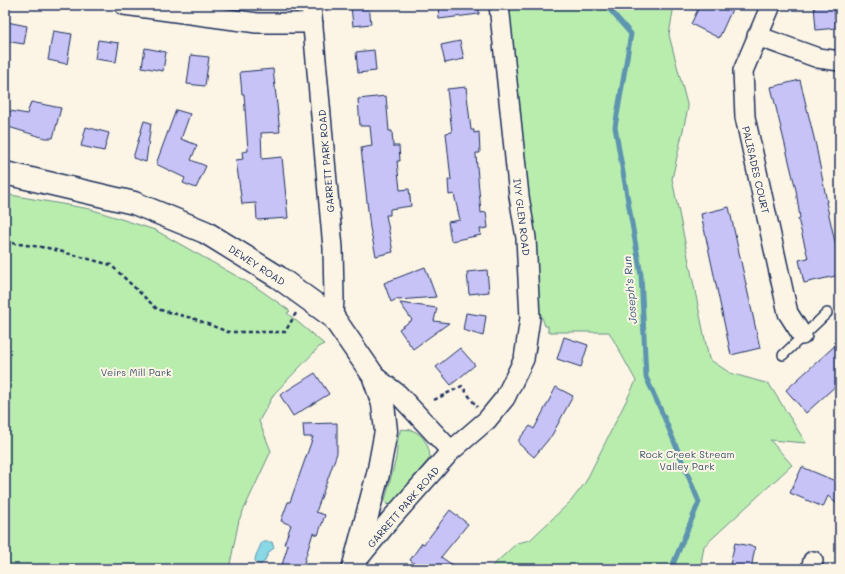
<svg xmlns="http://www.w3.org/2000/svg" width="845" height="574" font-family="Mali,sans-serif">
  <rect width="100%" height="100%" fill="#fcf5e5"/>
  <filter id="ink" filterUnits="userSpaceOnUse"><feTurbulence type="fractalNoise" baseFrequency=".025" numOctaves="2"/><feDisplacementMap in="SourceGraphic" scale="8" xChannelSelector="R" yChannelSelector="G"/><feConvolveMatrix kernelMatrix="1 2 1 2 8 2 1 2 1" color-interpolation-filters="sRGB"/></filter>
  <g filter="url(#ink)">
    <!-- green -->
    <path fill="#b9edae" stroke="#6a8e86" d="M499 5H674L669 35 688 108 672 179 709 359 730 373 769 384 806 443 770 440 792 465 704 546 700 569H489L517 543 530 540 571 501 585 483 636 381 609 332H548V326H545L529 282Z
      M5 194 90 209 155 230 256 287 290 311 287 313 324 344 320 346 274 394 259 421 271 451 239 520 229 569H5Z
      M401 429C404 430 408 429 411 430 423 433 430 447 430 458L391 504 387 505 385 500 396 458 398 437Z"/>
    <!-- water -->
    <path fill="#89d8e5" stroke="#5d94af" d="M264 542H272L274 548 269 552 264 562 261 564H258L255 561C255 554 260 549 261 543Z"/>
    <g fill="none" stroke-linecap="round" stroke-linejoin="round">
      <!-- stream -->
      <path stroke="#5d94af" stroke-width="5" d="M606 5 631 34 615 127 641 275 646 377 664 417 699 502 671 569"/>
    </g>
    <!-- building -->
    <path fill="#c8c3f6" stroke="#1b2f5e" d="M358 5H369L371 24 353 26 351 6Z
      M438 5H479V14L439 19Z
      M700 5H734L719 38 691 24Z
      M814 5H834L836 28 816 30Z
      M7 22 27 26 24 44 5 41Z
      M53 31 72 34 67 64 48 60Z
      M98 40 119 43 116 62 95 59Z
      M460 41 464 59 445 63 441 45Z
      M145 48 166 52 163 71 142 67Z
      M374 50 376 71 358 73 356 52Z
      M191 55 209 57 205 86 187 84Z
      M273 69 280 132 261 133 262 159 282 157 288 218 257 220 256 203 242 204 236 160 243 159 242 152 248 151 244 94H242L240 72Z
      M800 80 816 146 827 202H826L840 264V275L804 283 799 260 808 258 798 219 800 218 796 190 771 87Z
      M466 87 471 130H474V133L479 132 480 153H476V155L481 213 486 212 488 228 480 229 481 235 451 241 448 222 460 220 454 194 449 195 448 180H451L446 133 452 132 447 89Z
      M386 96 389 131H392L393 146H399L400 161H397L400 190 409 189 411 206 390 209V215H386L393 252 376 256 370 228 361 148 372 146 370 126H360L358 99Z
      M31 102 61 108 53 138H45L5 126V110L27 114Z
      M176 110 190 114 181 139 197 145 191 160 206 166 196 188 183 183 185 178 156 164Z
      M144 121 151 123 146 162 133 158Z
      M86 127 109 133 104 151 81 146Z
      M729 207 760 348 731 355 701 214Z
      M425 267 436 297 398 300 397 299 391 302 384 283Z
      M487 270 489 292 469 294 467 272Z
      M400 303 437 308 434 321 449 323 413 349 399 329 412 320Z
      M466 313 486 316 483 336 463 330Z
      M564 337 588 345 581 367 557 359Z
      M840 341V382L806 413 786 390Z
      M460 348 475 365 451 385 436 367Z
      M315 373 329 394 293 416 280 395Z
      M556 387 573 396 552 435 534 457 519 444V439L530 426 534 429Z
      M337 423V453L316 512 325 515 318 535 313 533 302 569H296L282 565 288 545 284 544 291 525 281 521 288 502H290L313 437H304L303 424Z
      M802 467 840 483V507L828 496 823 507 790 493Z
      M450 510 468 524 441 557 458 569H422L410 560 422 543 424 544Z
      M735 543 755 547 751 569H729Z"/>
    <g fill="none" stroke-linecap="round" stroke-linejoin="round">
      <!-- service casing -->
      <g stroke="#1b2f5e" stroke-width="12">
        <path id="service" d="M783 355 827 313"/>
      </g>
      <!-- minor casing -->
      <g stroke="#1b2f5e" stroke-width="22">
        <path id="minor" d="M124 5 257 23H313
          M311 5 333 248 334 298 333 317
          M771 5 743 71 745 117 788 313 802 335
          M757 36 818 58 840 61
          M373 375 398 394 451 451
          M354 564 390 520 451 451 487 420 505 398 524 359 530 318 526 238 519 196 499 5
          M811 569 813 561"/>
      </g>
      <!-- tertiary casing -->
      <g stroke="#1b2f5e" stroke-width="25">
        <path id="tertiary" d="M5 173 134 203 205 232 278 277 333 317 373 375 383 404 386 431 378 474 353 569"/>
      </g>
      <!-- path -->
      <path stroke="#1b2f5e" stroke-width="2.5" stroke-dasharray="4 3" stroke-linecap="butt" d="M5 242 48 248 111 265 157 309 195 319 228 332H285L296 313
        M434 400 462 386 477 407"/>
      <!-- service -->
      <use href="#service" stroke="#fcf5e5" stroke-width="9"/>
      <!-- minor -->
      <use href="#minor" stroke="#fcf5e5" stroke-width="19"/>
      <!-- tertiary -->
      <use href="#tertiary" stroke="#fcf5e5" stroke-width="22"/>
    </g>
  </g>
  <g text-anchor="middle" stroke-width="4" stroke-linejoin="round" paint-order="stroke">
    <!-- street labels -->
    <g font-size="10" fill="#1b2f5e" stroke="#fcf5e5">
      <text transform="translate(326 161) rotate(-95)" y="4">GARRETT PARK ROAD</text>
      <text transform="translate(756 170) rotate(77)" y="4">PALISADES COURT</text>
      <text transform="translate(522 217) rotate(83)" y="4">IVY GLEN ROAD</text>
      <text transform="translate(257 265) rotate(33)" y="4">DEWEY ROAD</text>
      <text transform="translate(403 507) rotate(-49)" y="4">GARRETT PARK ROAD</text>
    </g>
    <!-- park labels -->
    <g font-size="10" fill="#3b556e" stroke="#fcf5e5">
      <text x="136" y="376">Veirs Mill Park</text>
      <text x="687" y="458">Rock Creek Stream<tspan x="687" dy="12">Valley Park</tspan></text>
    </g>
    <!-- water labels -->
    <g font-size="11" font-style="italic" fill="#365980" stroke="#fcf5e5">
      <text transform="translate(630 290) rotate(-95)" y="4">Joseph's Run</text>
    </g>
  </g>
  <!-- margin -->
  <rect width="845" height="574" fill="none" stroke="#fcf5e5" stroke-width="20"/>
  <rect x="10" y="10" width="825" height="554" fill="none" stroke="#1b2f5e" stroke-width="1.5" filter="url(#ink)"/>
</svg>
